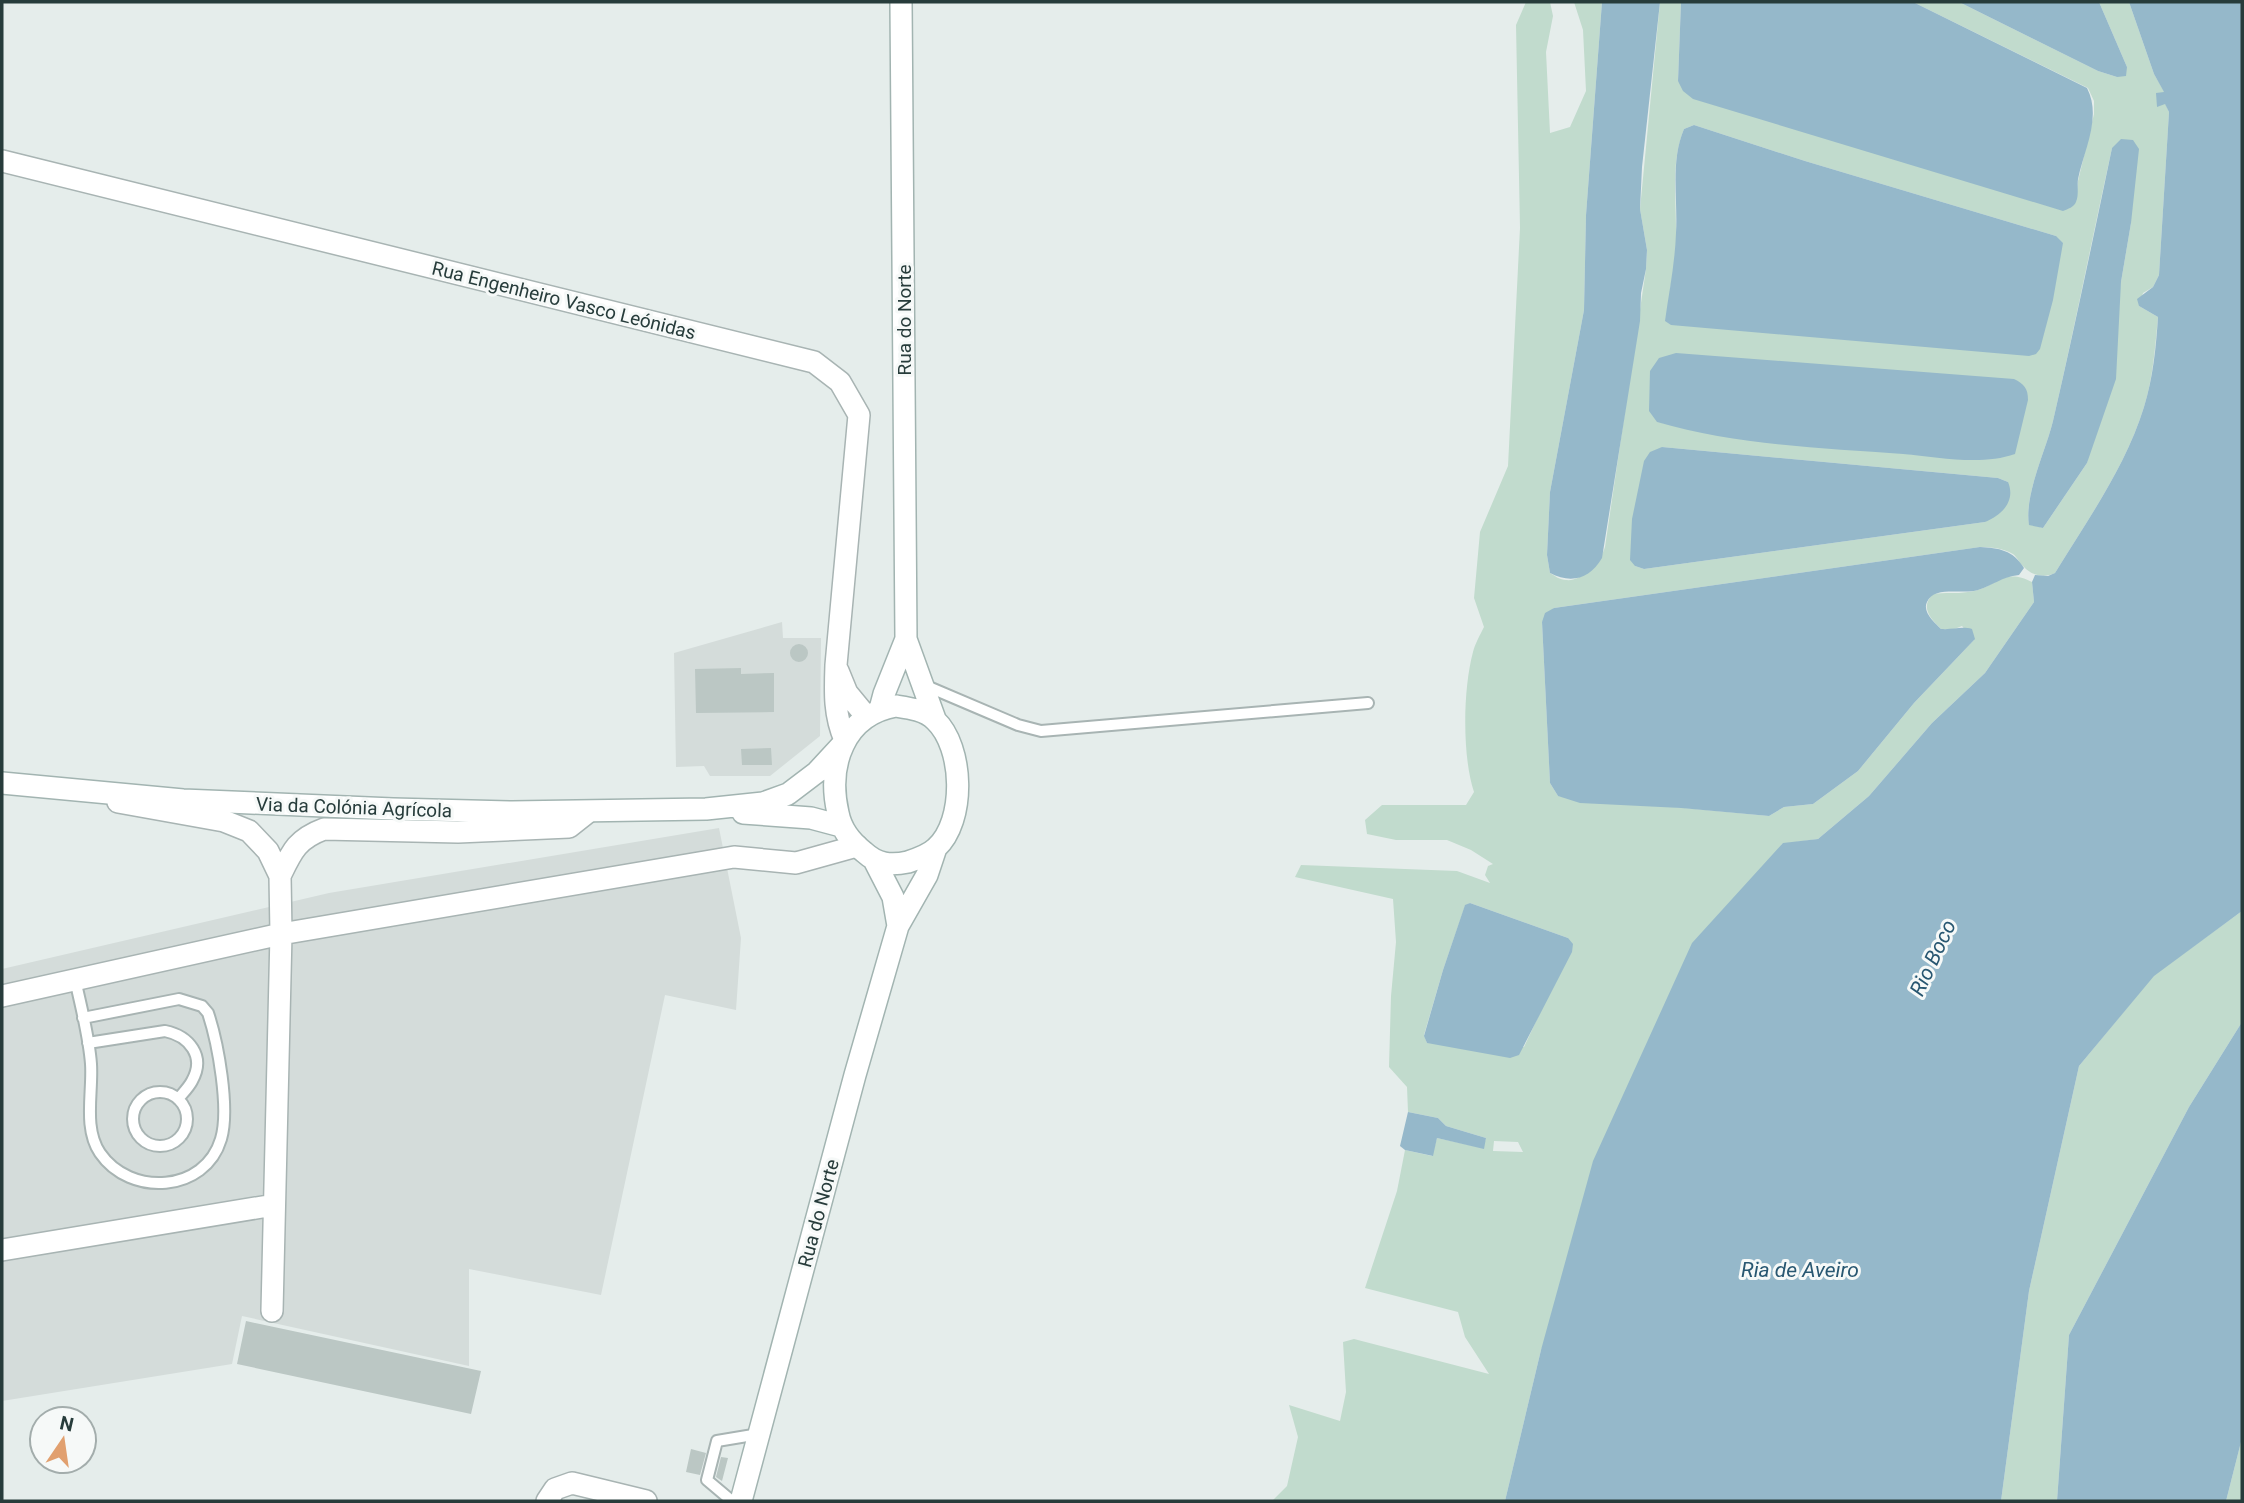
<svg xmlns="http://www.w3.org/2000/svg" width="2244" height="1503" font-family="Roboto,sans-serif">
  <rect width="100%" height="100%" fill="#e5edeb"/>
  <!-- built -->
  <path fill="#d4dcda" d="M782 622 783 638H821L820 736 770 776H710L704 766 676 767 674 653Z
    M719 828 741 938 736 1010 665 995 601 1295 469 1269V1366L242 1316 232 1364 2 1401V969L329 893Z"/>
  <!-- green -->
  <path fill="#c1dbcd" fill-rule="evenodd" d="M1526 2H1550L1553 16 1546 52 1550 133 1570 127 1586 91 1583 30 1574 2H1602L1586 215 1584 310 1550 492 1547 555 1550 573C1555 576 1560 580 1566 580 1582 582 1601 561 1605 547L1646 269 1647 250 1640 209 1660 2H1681L1678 81 2076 202 2078 181 2094 114V101L2088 88 1913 2H1959L2098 71 2117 77 2127 67 2099 2H2129L2154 74 2165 93 2158 106 2165 103 2169 112 2159 275 2153 287 2143 293 2139 306 2158 317C2155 348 2153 378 2144 407 2125 468 2088 519 2055 573 2045 578 2032 576 2024 567 2019 563 2018 558 2013 554 2003 548 1991 547 1980 547L1554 608 1542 622 1550 783 1558 796 1769 816 1784 807 1813 804 1858 771 1914 703 1974 640 1962 626 1952 630 1941 629C1930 618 1920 607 1933 594 1945 592 1956 594 1968 592 1996 589 2002 566 2032 582L2034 602 1985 673 1932 723 1869 796 1818 839 1782 844 1541 1350 1505 1501H1272L1287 1486 1298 1437 1289 1405 1340 1421 1346 1392 1343 1342 1354 1339 1489 1374 1465 1337 1458 1312 1365 1288 1397 1191 1405 1150 1432 1156 1437 1138 1483 1148 1486 1138 1446 1126 1438 1118 1408 1112 1407 1087 1389 1067 1391 996 1396 942 1393 899 1295 877 1301 865 1457 871 1490 883 1485 875 1488 866 1493 864 1471 850 1447 840H1396L1367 834 1365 820 1382 805H1466L1474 792C1462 756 1463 689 1473 652 1475 644 1480 635 1484 627L1474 598 1480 532 1508 466 1520 228 1516 25ZM1694 125 1805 161 2056 236 1670 290C1674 270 1677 249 1676 229 1676 196 1671 161 1684 129ZM2112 148 2131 223 2121 282 2087 463 2043 528 2029 524C2024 495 2046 450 2053 421 2074 330 2092 239 2112 148ZM1657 422 1962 459 1748 439ZM1662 447 1998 478 2008 482 1985 522 1644 569 1635 566ZM1470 903 1568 938 1546 1000 1524 1047 1427 1043 1424 1035 1443 970 1465 906ZM1494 1141 1518 1142 1523 1152 1493 1151Z
    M2242 911V1022L2189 1107 2069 1335 2057 1501H2001L2029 1291 2079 1066 2154 975Z
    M2242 1438V1501H2226Z"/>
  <!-- water -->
  <path fill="#95b8ca" d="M1602 2H1660L1642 167 1640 209 1647 250 1646 269 1641 293 1640 321 1602 558C1590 579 1571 584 1550 573L1547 555 1550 492 1584 310 1586 215Z
    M1681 2H1913L2087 88C2102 117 2084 150 2078 179 2077 186 2079 195 2076 202 2074 207 2068 209 2063 211L1693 99 1683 91 1678 81Z
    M1959 2H2099L2127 67 2126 76 2117 77 2098 71Z
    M2129 2H2242V911L2154 976 2079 1066 2029 1291 2001 1501H1505L1541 1350 1593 1161 1692 943 1783 843 1818 839 1869 796 1932 723 1985 673 2034 602 2032 582 2035 575 2048 576 2055 573C2088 519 2125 468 2144 407 2153 378 2156 348 2158 317L2139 306 2137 299 2153 287 2159 275 2169 112 2165 104 2157 107 2156 93 2164 92 2154 74Z
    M1694 125 1805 161 2056 236 2063 243 2053 300 2040 349 2036 354 2029 356 1671 325 1665 321C1669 292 1675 263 1676 233 1678 198 1670 162 1684 129Z
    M2121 139 2133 140 2139 149 2131 223 2121 282 2116 379 2087 463 2043 528 2029 525C2024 495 2046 450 2053 421 2074 330 2093 239 2112 148Z
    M1676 353 2014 379C2024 384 2028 388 2028 400L2015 454C1981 466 1938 457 1903 454 1822 448 1735 445 1657 422L1649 411 1650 371 1659 358Z
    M1662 447 1998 478 2008 482C2016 501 2002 515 1985 522L1644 569 1635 566 1630 560 1632 519 1644 461 1650 452Z
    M1980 547C1999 548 2013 550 2024 568L2019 575C2001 577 1994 585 1978 590 1964 595 1934 585 1927 602 1922 612 1935 623 1941 629 1953 630 1961 626 1972 629L1975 639 1914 703 1858 771 1813 804 1784 807 1769 816 1681 808 1580 803 1558 796 1550 783 1542 622 1545 613 1554 608Z
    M1470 903 1568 938 1573 944 1572 952 1519 1055 1510 1058 1427 1043 1424 1036 1443 970 1465 905Z
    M2242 1022V1438L2226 1501H2057L2069 1335 2189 1107Z
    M1408 1112 1438 1118 1446 1126 1486 1138 1484 1149 1437 1138 1433 1156 1405 1150 1400 1146Z"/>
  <!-- building -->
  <path fill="#bbc7c4" d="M790 653a9 9 0 1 1 18 0a9 9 0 1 1-18 0Z
    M741 668V674L774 673V712L696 713 695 669Z
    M771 748 772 765H742L741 749Z
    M246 1321 481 1371 471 1414 237 1364Z
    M691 1449 706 1453 700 1475 686 1472Z
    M721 1457 728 1458 722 1481 716 1477Z"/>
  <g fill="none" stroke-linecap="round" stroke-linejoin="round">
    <!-- service casing -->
    <g stroke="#a8b4b3" stroke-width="14">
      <path id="service" d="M924 685 1018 725 1041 731 1368 703
        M75 979C81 1007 89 1036 91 1064 93 1092 83 1128 100 1153 130 1197 205 1193 221 1139 230 1109 218 1043 208 1013L202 1006 179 999 83 1018
        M88 1043 165 1031C189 1036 206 1056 192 1081 189 1087 183 1093 178 1099
        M133 1119a27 27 0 1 1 54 0a27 27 0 1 1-54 0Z
        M732 1501 707 1480 717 1441 759 1434"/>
    </g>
    <!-- minor casing -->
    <g stroke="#a8b4b3" stroke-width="24">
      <path id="minor" d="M2 161 814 362 840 382 859 415 836 665C835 692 834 715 845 740
        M838 671 847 693 866 716
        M118 802 224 821 249 831 268 851 280 876 281 934 272 1311
        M280 876C292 851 297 839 324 829L458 832 569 827 588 812
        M2 996 281 934 734 857 796 863 857 846
        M2 1250 274 1205
        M547 1501 555 1489 572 1483 646 1501"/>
    </g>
    <!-- secondary casing -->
    <g stroke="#a2b4b1" stroke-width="24">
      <path id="secondary" d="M901 2 906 639 935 719
        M896 706C909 708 925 710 935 720 964 747 966 821 936 848 929 855 917 859 908 862 890 866 877 864 864 852 851 842 841 829 838 813 827 765 844 715 896 706Z
        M880 709 884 694 906 639
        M2 783 183 800 393 809 512 812 706 809 763 803 788 794 817 772 842 745
        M743 813 811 818 841 826
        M875 862 893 897 898 926
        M741 1501 855 1075 898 926 927 875 936 848"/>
    </g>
    <!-- service -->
    <use href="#service" stroke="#fff" stroke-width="10"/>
    <!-- minor -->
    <use href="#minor" stroke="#fff" stroke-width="21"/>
    <!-- secondary -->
    <use href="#secondary" stroke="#fff" stroke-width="21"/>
  </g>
  <g text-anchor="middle" stroke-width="6" stroke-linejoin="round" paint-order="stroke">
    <!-- street labels -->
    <g font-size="19" fill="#273c3b" stroke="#f6f9f8">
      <text transform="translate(564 300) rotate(14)" y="7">Rua Engenheiro Vasco Leónidas</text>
      <text transform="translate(904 320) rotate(-90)" y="7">Rua do Norte</text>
      <text transform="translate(354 807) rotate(2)" y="7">Via da Colónia Agrícola</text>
      <text transform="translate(818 1213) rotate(-75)" y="7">Rua do Norte</text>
    </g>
    <!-- water labels -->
    <g font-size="21" font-style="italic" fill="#285771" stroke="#f6f9f8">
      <text transform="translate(1933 958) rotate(-65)" y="7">Rio Boco</text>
      <text x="1800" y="1277">Ria de Aveiro</text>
    </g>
  </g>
  <!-- border -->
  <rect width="2244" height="1503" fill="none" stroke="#273c3b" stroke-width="7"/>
  <!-- north arrow -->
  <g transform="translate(63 1440) rotate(13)"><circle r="33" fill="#f6f9f8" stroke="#a3adac" stroke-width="2"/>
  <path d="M0-5L12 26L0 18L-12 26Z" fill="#e1a06f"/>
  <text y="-10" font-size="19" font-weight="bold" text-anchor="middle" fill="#273c3b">N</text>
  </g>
</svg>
